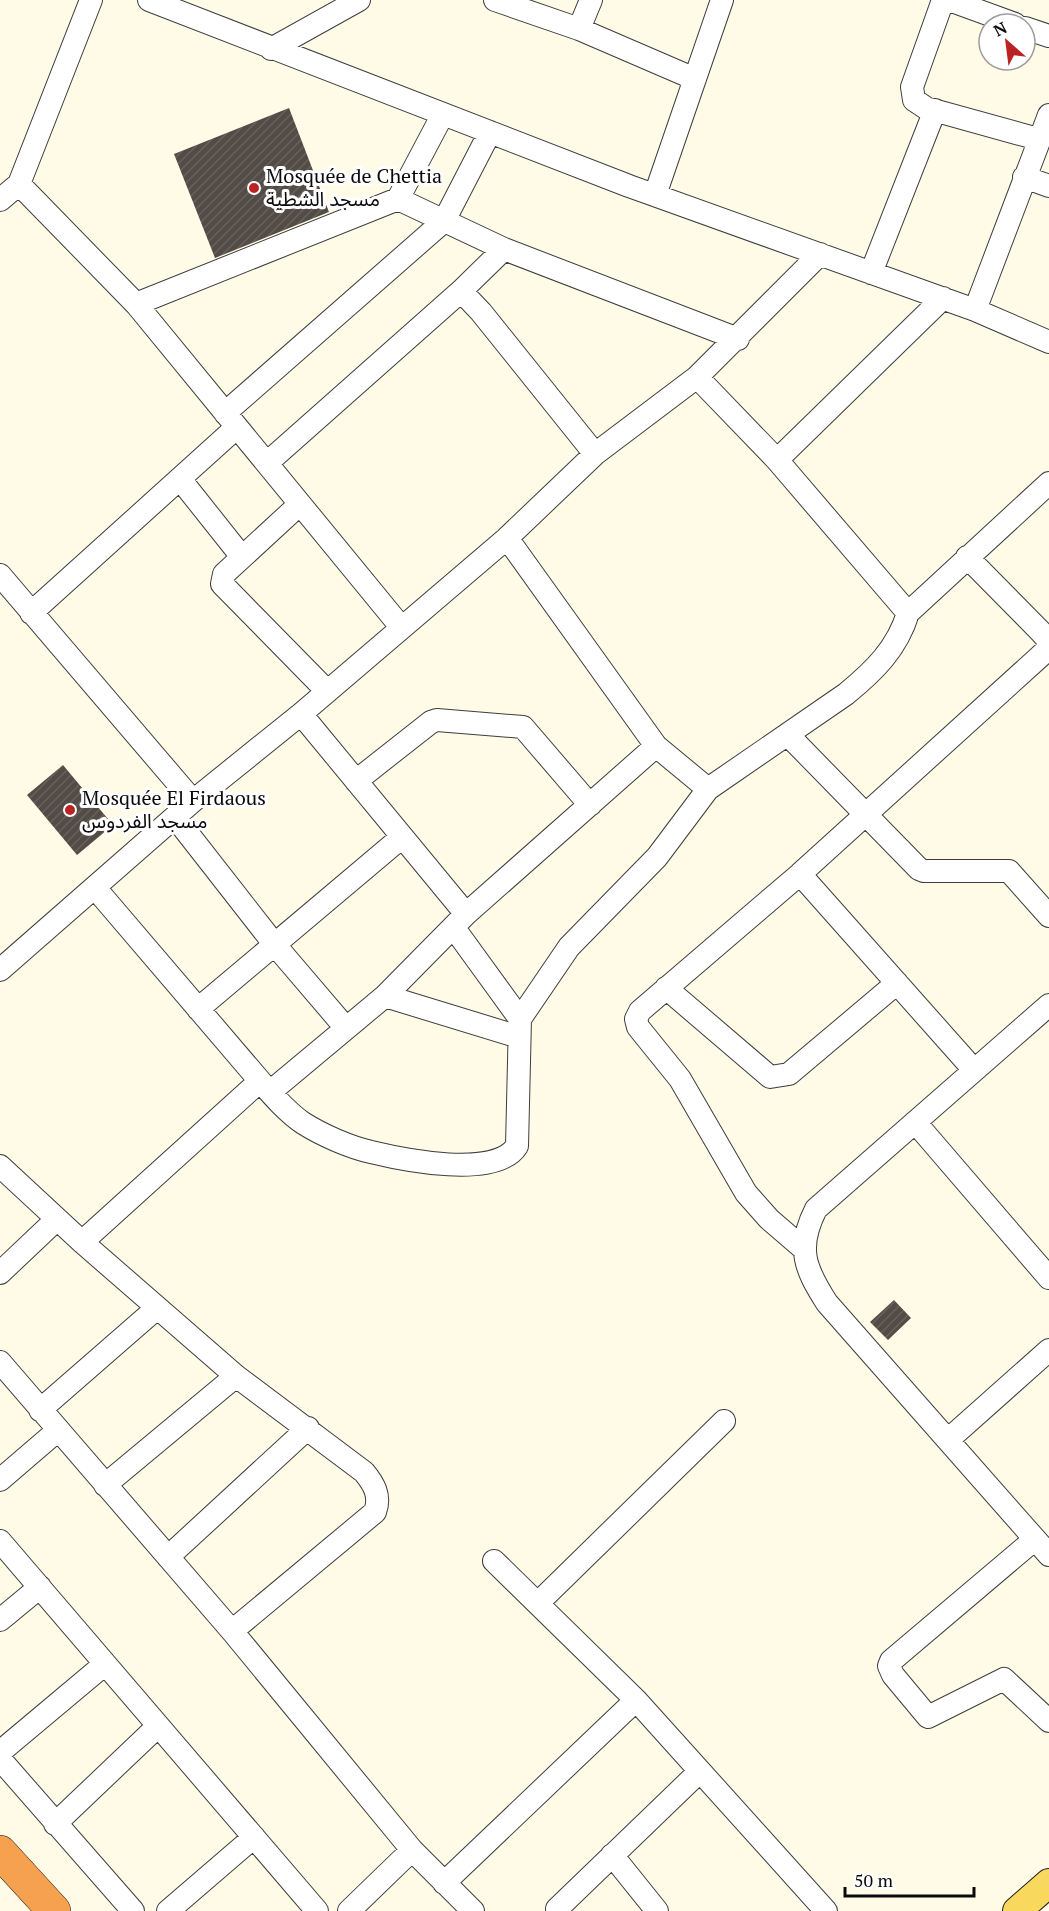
<svg xmlns="http://www.w3.org/2000/svg" width="1049" height="1911" font-family="'PT Serif','Noto Sans Arabic',serif">
  <defs>
    <pattern id="building-hatch" width="6" height="6" patternUnits="userSpaceOnUse" patternTransform="scale(1.5)"><rect width="6" height="6" fill="#534c46"/><path d="M-1 1l2-2M0 6l6-6M5 7l2-2" fill="none" stroke="#67615c"/></pattern>
  </defs>
  <rect width="100%" height="100%" fill="#fffbe7"/>
  <!-- building -->
  <path fill="url(#building-hatch)" d="M289 108 329 212 215 258 174 154Z
    M63 765 113 825 77 855 27 795Z
    M894 1300 911 1318 888 1340 870 1322Z"/>
  <g fill="none" stroke-linecap="round" stroke-linejoin="round">
    <!-- minor casing -->
    <g stroke="#3d3d3d" stroke-width="24">
      <path id="minor" d="M149 0 629 186 975 310 1049 342
        M495 0 579 29 695 79
        M943 0 912 87 914 100 926 108 1038 139
        M949 0 1015 24
        M1025 28 1049 36
        M579 29 591 0
        M271 49 359 0
        M1024 177 1049 186
        M19 184 136 304 401 627
        M655 195 722 0
        M398 199 443 114
        M0 200 19 184 91 0
        M871 273 935 110
        M461 291 481 312 595 454
        M136 304 398 199 504 249 738 339
        M975 310 1049 115
        M697 377 777 460 908 613 1049 483
        M225 413 444 221 490 132
        M777 460 943 298
        M267 463 461 291 504 249
        M180 479 242 557
        M300 504 224 574 222 584 327 691
        M0 575 193 801
        M31 613 237 427
        M301 714 466 914
        M788 735 919 869 924 871H1009L1049 916
        M656 746 708 789 846 694C874 671 897 649 908 613
        M356 781 431 722 437 720 523 727 590 805
        M175 817 275 945 345 1027
        M800 874 974 1070
        M0 970 193 801 301 714 507 538 595 454 697 377 820 254
        M666 988 770 1077 789 1074 897 983
        M385 996 519 1037
        M1049 1005 816 1209C796 1248 805 1269 827 1303L1049 1555
        M198 1009 402 837
        M520 1019 569 947 657 857 708 789
        M260 1081C273 1096 287 1112 303 1123 322 1135 349 1147 371 1152 404 1160 496 1179 517 1146L520 1019 454 928
        M270 1092 385 996 466 914 656 746 507 538
        M915 1122 1049 1278
        M0 1166 82 1242 236 1376 364 1472C374 1484 381 1496 375 1512L232 1631
        M82 1242 260 1081 96 889
        M805 1250 769 1219 746 1193 680 1079 638 1027 636 1019 640 1011 800 874 1047 650 1048 640 1041 632 967 557
        M0 1273 57 1219
        M0 1362 232 1631 412 1850 473 1911
        M40 1410 157 1308
        M949 1439 1049 1350
        M0 1480 57 1431
        M105 1485 236 1376
        M1035 1539 891 1661 889 1666 893 1675 928 1717 1004 1679 1049 1721
        M0 1541 317 1911
        M168 1557 308 1428
        M494 1561 636 1700
        M538 1603 724 1421
        M0 1620 40 1587
        M0 1752 105 1664
        M0 1759 133 1911
        M55 1824 158 1726
        M612 1855 657 1911
        M444 1883 636 1700 826 1911
        M557 1909 699 1772
        M168 1911 254 1837
        M349 1911 412 1850"/>
    </g>
    <!-- major casing -->
    <g stroke="#1b1b1b" stroke-width="30">
      <path id="major" d="M1017 1911 1049 1883"/>
    </g>
    <!-- highway casing -->
    <g stroke="#1b1b1b" stroke-width="34">
      <path id="highway" d="M0 1852 54 1911"/>
    </g>
    <!-- minor -->
    <use href="#minor" stroke="#fff" stroke-width="22"/>
    <!-- major -->
    <use href="#major" stroke="#f9d95d" stroke-width="28"/>
    <!-- highway -->
    <use href="#highway" stroke="#f5a14f" stroke-width="33"/>
  </g>
  <!-- markers -->
  <g fill="#b92324" stroke="#fff" stroke-width="2">
    <circle cx="254" cy="188" r="6"/>
    <circle cx="70" cy="810" r="6"/>
  </g>
  <g text-anchor="middle" stroke-width="6" stroke-linejoin="round" paint-order="stroke">
    <!-- poi labels -->
    <g font-size="20" fill="#0a0a0a" stroke="#fff" text-anchor="start">
      <text x="266" y="183">Mosquée de Chettia<tspan x="266" dy="23">مسجد الشطية</tspan></text>
      <text x="82" y="805">Mosquée El Firdaous<tspan x="82" dy="23">مسجد الفردوس</tspan></text>
    </g>
  </g>
  <!-- north arrow -->
  <g transform="translate(1007 42) rotate(332)"><circle r="28" fill="#ffffff" stroke="#9d9d9d" stroke-width="1.5"/>
  <path d="M0-4.5L10 22L0 15L-10 22Z" fill="#b92324"/>
  <text y="-9" font-size="16" font-weight="bold" text-anchor="middle" fill="#0a0a0a">N</text>
  </g>
  <!-- scale -->
  <path d="M845 1887v9h129v-9" fill="none" stroke="#0a0a0a" stroke-width="3"/>
  <text x="854" y="1887" font-size="18" fill="#0a0a0a" stroke="#ffffff" stroke-width="4.5" paint-order="stroke">50 m</text>
</svg>
